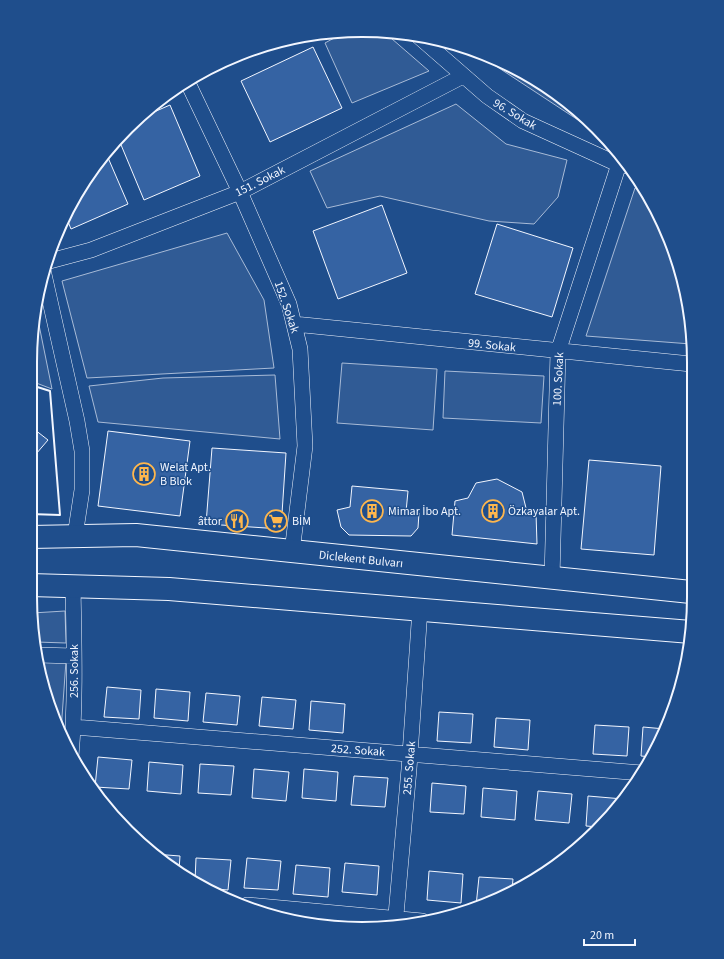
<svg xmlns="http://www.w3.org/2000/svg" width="724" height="959" font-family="'Source Sans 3',sans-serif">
  <rect width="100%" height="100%" fill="#1f4e8c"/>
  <!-- built -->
  <path fill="#305b95" stroke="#a8bbd7" d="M362 30 384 32 429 71 352 103 325 43 345 32Z
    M470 49 489 55 546 86 597 127 607 139Z
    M456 104 506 144 567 160 558 197 534 224 489 221 380 196 327 208 310 171Z
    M635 188 645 191 676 255 691 319V344L586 336Z
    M227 233 264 300 274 368 87 378 62 281Z
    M36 310 52 389 31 381V341Z
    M342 363 437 369 433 430 337 423Z
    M445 371 544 376 541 423 443 418Z
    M275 375 280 439 98 422 89 386 163 378Z
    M65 611 66 643 36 642 32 613Z
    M38 661H66L61 731 41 683Z"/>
  <!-- building -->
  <path fill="#3563a3" stroke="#f2f6ff" d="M313 47 342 108 270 142 241 81Z
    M170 105 200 176 144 200 119 140 147 115Z
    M106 153 128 204 71 229 65 214 98 160Z
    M382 205 407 273 338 299 313 231Z
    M497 224 573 248 552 317 475 294Z
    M30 426 48 440 30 461Z
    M108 431 190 441 180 516 98 506Z
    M212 448 286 453 281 529 206 524Z
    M589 460 661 466 654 555 581 549Z
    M497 479 522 492 526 508 536 513 537 544 452 535 455 501 468 498 476 483Z
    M352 486 408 491 406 512 419 513 418 528 411 536 349 535 341 527 337 510 350 507Z
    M107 687 141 690 139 719 104 717Z
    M156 689 190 692 188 721 154 718Z
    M206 693 240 696 237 725 203 722Z
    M262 697 296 700 293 729 259 726Z
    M311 701 345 704 343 733 309 730Z
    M439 712 473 714 471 743 437 741Z
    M496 718 530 720 528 750 494 747Z
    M595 725 629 727 627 756 593 754Z
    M643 727 665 729 652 757 641 756Z
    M98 757 132 760 129 789 95 787Z
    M149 762 183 765 181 794 147 791Z
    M200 764 234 766 231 795 198 793Z
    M254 769 289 772 286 801 252 798Z
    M304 769 338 772 336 801 302 798Z
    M354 776 388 778 385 807 351 805Z
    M432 783 466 786 464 814 430 812Z
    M483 788 517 791 515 820 481 817Z
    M538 791 572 794 569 823 535 820Z
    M588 796 623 799 622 801 611 816 599 827 586 826Z
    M154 854 180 856 179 870Z
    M196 858 231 860 228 890 205 888 195 881Z
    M247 858 281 861 278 890 244 888Z
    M345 863 379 866 377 895 342 892Z
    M296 865 330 868 328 897 293 894Z
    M429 871 463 874 461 903 427 900Z
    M479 877 513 879 512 890 480 906H476Z"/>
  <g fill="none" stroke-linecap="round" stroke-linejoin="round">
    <!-- minor casing -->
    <g stroke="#f2f6ff" stroke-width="16">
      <path id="minor" d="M417 35 487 96 523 121 613 162 628 166
        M187 81 240 192 289 304 300 349 305 446 292 552
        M46 262 91 250 240 192 463 76
        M43 270 77 421 82 451V490L75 536
        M294 324 691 364
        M552 578 558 352 619 164
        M38 655 74 656
        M74 727 642 773
        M71 756C76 699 74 642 73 586
        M247 905 422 921
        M395 926 409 769 420 609"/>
    </g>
    <!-- primary casing -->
    <g stroke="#f2f6ff" stroke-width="24">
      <path id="primary" d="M30 537 136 535 691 592
        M30 585 169 589 691 632"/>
    </g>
    <!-- minor -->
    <use href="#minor" stroke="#1f4e8c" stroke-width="15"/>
    <!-- primary -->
    <use href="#primary" stroke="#1f4e8c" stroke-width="22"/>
    <!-- wall -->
    <path stroke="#f2f6ff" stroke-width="2" d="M30 514 60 515 50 391 31 385"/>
  </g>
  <!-- icons -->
  <defs>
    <g id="building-ring" transform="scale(1.15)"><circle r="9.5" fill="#1f4e8c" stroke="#ffb74d" stroke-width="1.5"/><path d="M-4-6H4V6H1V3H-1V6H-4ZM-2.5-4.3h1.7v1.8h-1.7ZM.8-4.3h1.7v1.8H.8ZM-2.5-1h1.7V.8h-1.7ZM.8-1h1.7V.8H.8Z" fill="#ffb74d"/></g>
    <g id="restaurant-ring" transform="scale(1.15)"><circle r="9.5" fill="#1f4e8c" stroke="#ffb74d" stroke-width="1.5"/><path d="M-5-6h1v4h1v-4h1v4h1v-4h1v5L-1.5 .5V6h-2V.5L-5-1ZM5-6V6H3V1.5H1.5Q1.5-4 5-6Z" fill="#ffb74d"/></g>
    <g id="supermarket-ring" transform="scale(1.15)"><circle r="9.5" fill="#1f4e8c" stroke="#ffb74d" stroke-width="1.5"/><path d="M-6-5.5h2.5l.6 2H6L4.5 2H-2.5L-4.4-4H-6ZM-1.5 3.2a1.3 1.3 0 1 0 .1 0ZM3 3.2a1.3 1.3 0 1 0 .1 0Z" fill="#ffb74d"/></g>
  </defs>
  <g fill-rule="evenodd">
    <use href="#building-ring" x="144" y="474"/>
    <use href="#building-ring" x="372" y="511"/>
    <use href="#building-ring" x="493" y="511"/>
    <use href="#restaurant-ring" x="237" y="521"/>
    <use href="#supermarket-ring" x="276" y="521"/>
  </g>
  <g text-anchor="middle" stroke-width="3" stroke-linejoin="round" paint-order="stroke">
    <!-- street labels -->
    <g font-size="12" fill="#f2f6ff" stroke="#1f4e8c">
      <text transform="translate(515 114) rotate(31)" y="4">96. Sokak</text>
      <text transform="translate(260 181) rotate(-27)" y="4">151. Sokak</text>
      <text transform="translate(287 307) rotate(71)" y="4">152. Sokak</text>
      <text transform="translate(492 345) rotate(6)" y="4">99. Sokak</text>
      <text transform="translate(558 379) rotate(-87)" y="4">100. Sokak</text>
      <text transform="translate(361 559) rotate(6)" y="4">Diclekent Bulvarı</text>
      <text transform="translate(74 671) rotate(-90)" y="4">256. Sokak</text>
      <text transform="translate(358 750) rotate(4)" y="4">252. Sokak</text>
      <text transform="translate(409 768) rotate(-85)" y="4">255. Sokak</text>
    </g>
    <!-- poi labels -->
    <g font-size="12" fill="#f2f6ff" stroke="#1f4e8c" text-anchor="start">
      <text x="160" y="471">Welat Apt.<tspan x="160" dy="14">B Blok</tspan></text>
      <text x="388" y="515">Mimar İbo Apt.</text>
      <text x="508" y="515">Özkayalar Apt.</text>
      <text x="222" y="525" text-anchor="end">âttor</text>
      <text x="292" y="525">BİM</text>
    </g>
  </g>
  <!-- crop -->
  <path d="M0 0H724V959H0ZM362 37H362A325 325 0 0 1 687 362V597A325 325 0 0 1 362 922H362A325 325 0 0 1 37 597V362A325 325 0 0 1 362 37Z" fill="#1f4e8c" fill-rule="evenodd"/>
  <path fill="none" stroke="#f2f6ff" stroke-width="2" d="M362 37H362A325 325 0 0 1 687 362V597A325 325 0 0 1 362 922H362A325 325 0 0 1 37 597V362A325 325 0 0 1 362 37Z"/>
  <!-- scale -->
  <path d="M584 939v6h51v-6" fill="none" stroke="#f2f6ff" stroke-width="2"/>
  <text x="590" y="939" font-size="12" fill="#f2f6ff" stroke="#1f4e8c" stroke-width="3" paint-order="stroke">20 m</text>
</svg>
